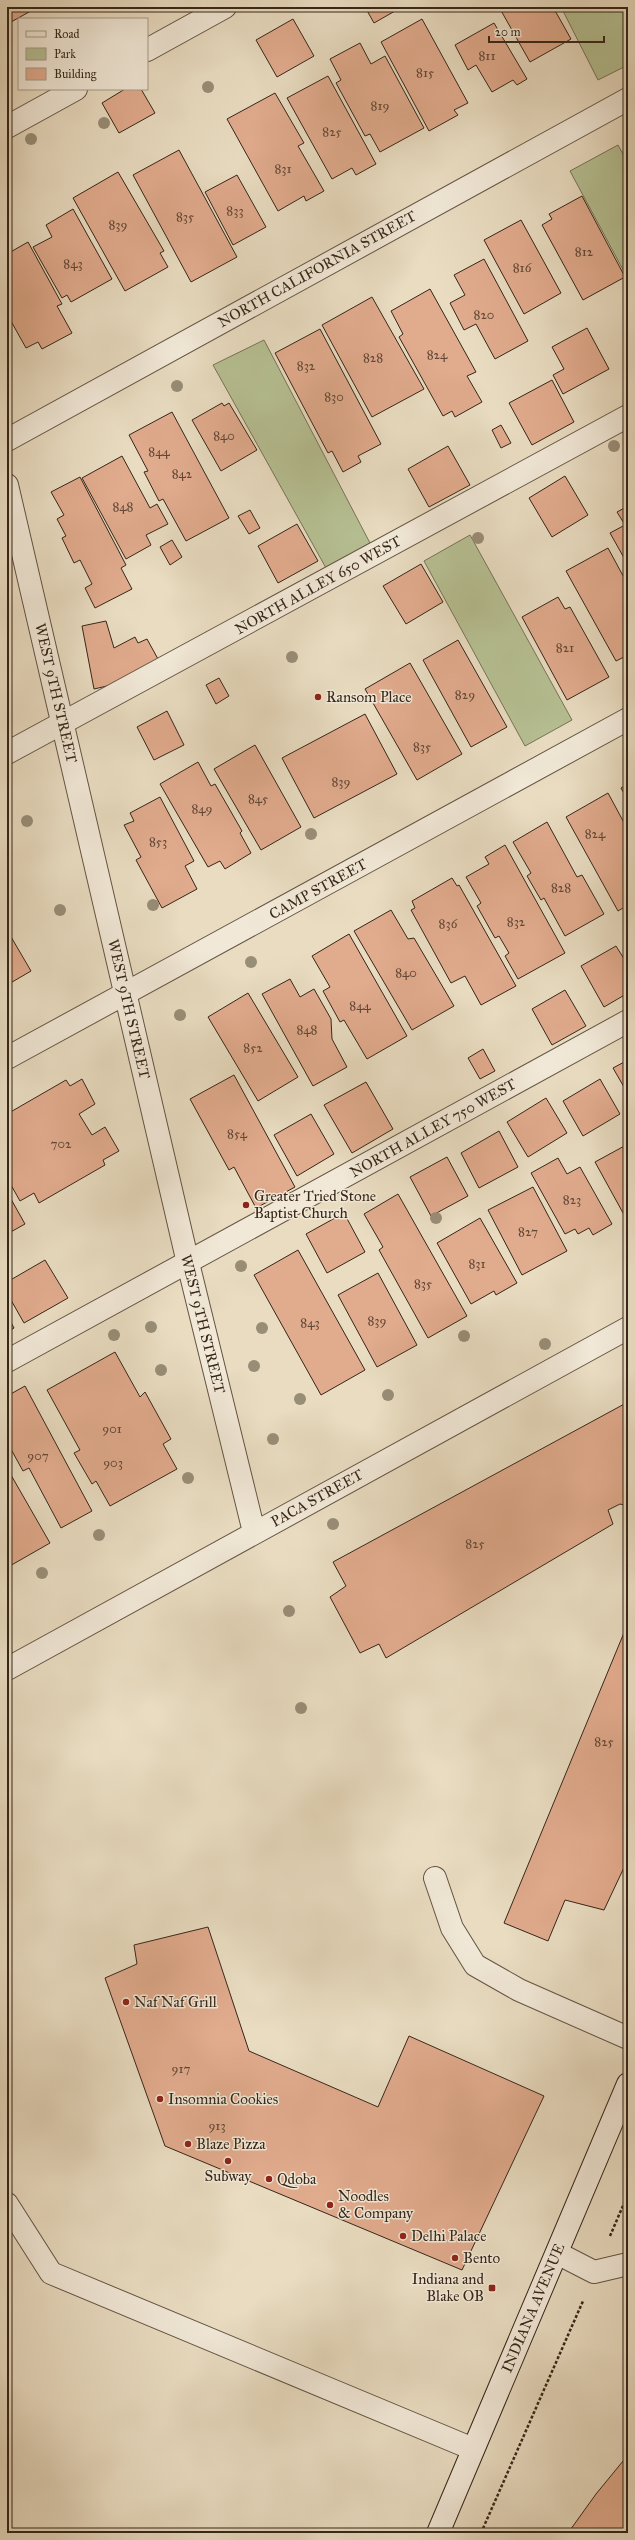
<svg xmlns="http://www.w3.org/2000/svg" width="635" height="2540" font-family="'IM FELL Great Primer',serif">
  <rect width="100%" height="100%" fill="#e9dcc1"/>
  <filter id="stains"><feTurbulence type="fractalNoise" baseFrequency=".005" numOctaves="4"/><feColorMatrix values="0 0 0 0 .2 0 0 0 0 .09 0 0 0 0 .02 0 0 0 .5 -.17"/></filter>
  <radialGradient id="worn" r=".72"><stop offset=".6" stop-color="#630" stop-opacity="0"/><stop offset="1" stop-color="#630" stop-opacity=".3"/></radialGradient>
  <!-- green -->
  <path fill="#b6c093" stroke="#767356" d="M561 7H628V65L598 80Z
    M618 145 628 163V279L570 171Z
    M264 340 370 543 326 568 213 365Z
    M470 535 572 720 525 746 424 561Z"/>
  <!-- building -->
  <path fill="#e1ab8d" stroke="#362619" d="M7 7H38L11 22 7 15Z
    M365 7H402L374 23Z
    M499 7H553L571 39 530 62Z
    M293 19 314 56 277 77 256 40Z
    M422 19 468 103 454 110 458 115 429 131 381 42Z
    M494 23 527 79 517 85 513 80 492 92 476 65 468 70 455 45Z
    M360 43 371 64 385 56 424 128 380 152 370 134 365 136 336 83 341 80 330 59Z
    M328 76 376 164 356 175 352 168 332 179 287 98Z
    M125 89H141L155 113 119 133 102 103Z
    M275 93 304 143 298 146 324 191 306 201 304 196 278 211 227 119Z
    M179 150 237 257 191 282 133 175Z
    M118 172 164 251 160 253 168 267 125 291 73 198Z
    M237 175 266 227 233 245 205 192Z
    M582 196 625 277 583 300 542 225 552 219 549 214Z
    M73 209 112 279 71 302 67 295 62 298 33 247 52 237 46 225Z
    M521 220 561 293 524 314 484 240Z
    M28 242 62 304 57 306 72 333 42 349 38 342 26 348 7 314V254Z
    M484 259 528 341 495 359 476 324 464 330 450 303 465 295 454 275Z
    M430 289 476 372 467 376 482 402 455 417 452 411 443 416 399 337 403 334 391 311Z
    M372 297 424 389 372 417 322 325Z
    M587 328 609 369 563 394 553 375 564 369 552 347Z
    M320 329 381 444 358 456 361 462 343 472 332 451 328 453 275 353Z
    M552 380 574 422 532 445 509 403Z
    M222 403 224 406 229 403 257 450 221 471 192 420Z
    M172 412 229 518 186 541 163 499 159 501 144 472 148 471 129 435Z
    M501 425 511 443 501 448 492 430Z
    M448 446 470 485 429 507 408 469Z
    M122 456 150 508 157 504 168 524 146 535 151 545 126 559 82 478Z
    M565 476 588 515 552 537 529 498Z
    M80 477 126 565 121 568 132 589 95 608 85 588 92 584 80 560 74 563 62 538 66 536 57 519 64 515 51 492Z
    M628 506V565L610 533 625 525 617 512Z
    M250 510 260 528 249 534 238 516Z
    M297 524 318 561 278 583 258 546Z
    M172 540 182 557 170 565 160 547Z
    M608 548 628 585V655L616 661 566 571Z
    M421 564 443 602 406 624 383 586Z
    M558 597 565 609 570 607 609 677 567 700 522 617Z
    M106 621 114 648 135 637 138 643 147 639 158 659 120 683 94 689 82 626Z
    M458 640 507 727 471 747 423 660Z
    M410 663 462 754 417 780 365 689Z
    M219 678 229 696 216 704 206 685Z
    M167 711 184 745 154 760 137 727Z
    M365 714 397 774 314 818 282 758Z
    M255 745 301 827 261 850 214 769Z
    M198 762 211 786 215 784 242 831 240 833 251 853 225 869 220 861 208 867 160 784Z
    M628 784V807L624 800 626 797 621 788Z
    M608 793 628 830V905L618 911 566 817Z
    M160 797 194 861 185 866 197 889 162 908 136 860 141 857 124 825 134 821 130 813Z
    M547 822 577 877 582 875 604 914 565 936 544 898 541 900 527 876 531 873 513 842Z
    M505 845 565 953 518 979 505 956 509 953 499 936 495 938 477 906 481 903 466 877 489 864 485 857Z
    M452 878 457 886 459 885 516 986 481 1005 465 976 451 983 411 910 415 908 412 901Z
    M391 910 408 939 414 938 454 1006 412 1030 354 931Z
    M7 930 31 971 7 985Z
    M349 934 407 1036 367 1059 344 1020 340 1022 323 991 330 987 312 956Z
    M616 946 626 962 628 960V993L604 1007 581 966Z
    M290 979 300 997 314 989 331 1019 332 1039 347 1067 313 1086 262 994Z
    M565 990 586 1026 552 1045 532 1009Z
    M248 993 298 1077 258 1101 208 1017Z
    M483 1049 495 1071 480 1079 468 1058Z
    M628 1060V1094L613 1068Z
    M234 1075 295 1187 256 1208 234 1167 229 1170 190 1099Z
    M82 1079 95 1104 79 1114 92 1135 105 1127 119 1151 103 1160 105 1165 39 1203 34 1193 20 1201 7 1178V1114L66 1080 70 1086Z
    M600 1079 620 1114 583 1136 563 1101Z
    M366 1082 393 1129 352 1153 324 1105Z
    M546 1098 567 1133 528 1157 507 1122Z
    M311 1114 334 1154 297 1176 274 1135Z
    M499 1131 518 1167 479 1188 461 1153Z
    M628 1144V1222L595 1162Z
    M447 1157 468 1196 431 1216 410 1177Z
    M558 1158 567 1174 580 1167 612 1224 593 1235 589 1228 578 1234 575 1229 565 1234 531 1173Z
    M533 1187 567 1251 522 1275 488 1210Z
    M7 1192 25 1224 7 1234Z
    M398 1194 467 1316 428 1338 379 1250 383 1247 364 1214Z
    M344 1213 365 1252 327 1273 306 1234Z
    M480 1218 517 1283 496 1295 494 1291 471 1304 437 1243Z
    M298 1250 365 1370 321 1395 254 1275Z
    M45 1260 68 1298 24 1323 7 1293V1282Z
    M378 1273 417 1345 377 1367 338 1295Z
    M7 1315 14 1328 7 1332Z
    M115 1352 140 1397 145 1392 171 1439 163 1444 177 1469 110 1506 96 1481 92 1484 74 1453 80 1450 47 1390Z
    M25 1386 92 1511 61 1528 29 1468 23 1471 7 1442V1396Z
    M628 1402V1506L620 1504 608 1510 613 1524 386 1658 379 1644 360 1653 330 1597 346 1586 333 1562Z
    M7 1468 50 1543 8 1567 7 1566Z
    M628 1623V1859L604 1910 565 1900 548 1941 504 1923Z
    M208 1927 249 2051 378 2107 409 2036 544 2096 462 2270 165 2146 105 1978 137 1964 134 1945Z
    M628 2455V2533H568L596 2494Z"/>
  <g fill="none" stroke-linecap="round" stroke-linejoin="round">
    <!-- service casing -->
    <g stroke="#635443" stroke-width="24">
      <path id="service" d="M147 50 225 7
        M7 127 76 89
        M7 753 628 416
        M7 1361 628 1021
        M435 1878 452 1928 475 1965 519 1990 628 2038
        M7 2204 51 2273 473 2449"/>
    </g>
    <!-- minor casing -->
    <g stroke="#635443" stroke-width="24">
      <path id="minor" d="M7 440 628 99
        M7 485 188 1263 254 1532
        M7 1058 628 719
        M7 1669 628 1328
        M557 2253 594 2272 628 2264"/>
    </g>
    <!-- secondary casing -->
    <g stroke="#362619" stroke-width="24">
      <path id="secondary" d="M438 2533 628 2084"/>
    </g>
    <!-- path -->
    <path stroke="#362619" stroke-width="2.5" stroke-dasharray="3 2" stroke-linecap="butt" d="M610 2236 628 2194
      M481 2533 583 2301"/>
    <!-- service -->
    <use href="#service" stroke="#f1e8d7" stroke-width="22"/>
    <!-- minor -->
    <use href="#minor" stroke="#f1e8d7" stroke-width="22"/>
    <!-- secondary -->
    <use href="#secondary" stroke="#f1e8d7" stroke-width="22"/>
  </g>
  <!-- trees -->
  <g fill="#988d76">
    <circle cx="208" cy="87" r="6"/>
    <circle cx="104" cy="123" r="6"/>
    <circle cx="31" cy="139" r="6"/>
    <circle cx="177" cy="386" r="6"/>
    <circle cx="614" cy="446" r="6"/>
    <circle cx="478" cy="538" r="6"/>
    <circle cx="292" cy="657" r="6"/>
    <circle cx="27" cy="821" r="6"/>
    <circle cx="311" cy="834" r="6"/>
    <circle cx="153" cy="905" r="6"/>
    <circle cx="60" cy="910" r="6"/>
    <circle cx="251" cy="962" r="6"/>
    <circle cx="180" cy="1015" r="6"/>
    <circle cx="436" cy="1218" r="6"/>
    <circle cx="241" cy="1266" r="6"/>
    <circle cx="151" cy="1327" r="6"/>
    <circle cx="262" cy="1328" r="6"/>
    <circle cx="114" cy="1335" r="6"/>
    <circle cx="464" cy="1336" r="6"/>
    <circle cx="545" cy="1344" r="6"/>
    <circle cx="254" cy="1366" r="6"/>
    <circle cx="161" cy="1370" r="6"/>
    <circle cx="388" cy="1395" r="6"/>
    <circle cx="300" cy="1399" r="6"/>
    <circle cx="273" cy="1439" r="6"/>
    <circle cx="188" cy="1478" r="6"/>
    <circle cx="333" cy="1524" r="6"/>
    <circle cx="99" cy="1535" r="6"/>
    <circle cx="42" cy="1573" r="6"/>
    <circle cx="289" cy="1611" r="6"/>
    <circle cx="301" cy="1708" r="6"/>
  </g>
  <!-- markers -->
  <g fill="#8f2418" stroke="#f1e8d7" stroke-width="1.5">
    <circle cx="318" cy="697" r="4"/>
    <circle cx="246" cy="1205" r="4"/>
    <circle cx="126" cy="2002" r="4"/>
    <circle cx="160" cy="2099" r="4"/>
    <circle cx="188" cy="2144" r="4"/>
    <circle cx="228" cy="2161" r="4"/>
    <circle cx="269" cy="2179" r="4"/>
    <circle cx="330" cy="2205" r="4"/>
    <circle cx="403" cy="2236" r="4"/>
    <circle cx="455" cy="2258" r="4"/>
    <rect x="488" y="2284" width="8" height="8" rx="2"/>
  </g>
  <g text-anchor="middle" stroke-width="3" stroke-linejoin="round" paint-order="stroke">
    <!-- number labels -->
    <g font-size="13" fill="#614736">
      <text x="487" y="60">811</text>
      <text x="425" y="77">815</text>
      <text x="380" y="110">819</text>
      <text x="332" y="136">825</text>
      <text x="283" y="173">831</text>
      <text x="235" y="215">833</text>
      <text x="185" y="221">835</text>
      <text x="118" y="229">839</text>
      <text x="584" y="256">812</text>
      <text x="73" y="268">843</text>
      <text x="522" y="272">816</text>
      <text x="484" y="319">820</text>
      <text x="437" y="359">824</text>
      <text x="373" y="362">828</text>
      <text x="306" y="370">832</text>
      <text x="334" y="401">830</text>
      <text x="224" y="440">840</text>
      <text x="159" y="456">844</text>
      <text x="182" y="478">842</text>
      <text x="123" y="511">848</text>
      <text x="565" y="652">821</text>
      <text x="465" y="699">829</text>
      <text x="422" y="751">835</text>
      <text x="341" y="786">839</text>
      <text x="258" y="803">845</text>
      <text x="202" y="813">849</text>
      <text x="595" y="838">824</text>
      <text x="158" y="846">853</text>
      <text x="561" y="892">828</text>
      <text x="516" y="926">832</text>
      <text x="448" y="928">836</text>
      <text x="406" y="977">840</text>
      <text x="360" y="1010">844</text>
      <text x="307" y="1034">848</text>
      <text x="253" y="1052">852</text>
      <text x="237" y="1138">854</text>
      <text x="61" y="1148">702</text>
      <text x="572" y="1204">823</text>
      <text x="528" y="1236">827</text>
      <text x="477" y="1268">831</text>
      <text x="423" y="1288">835</text>
      <text x="377" y="1325">839</text>
      <text x="310" y="1327">843</text>
      <text x="112" y="1433">901</text>
      <text x="38" y="1460">907</text>
      <text x="113" y="1467">903</text>
      <text x="475" y="1548">825</text>
      <text x="604" y="1746">825</text>
      <text x="181" y="2073">917</text>
      <text x="217" y="2130">913</text>
    </g>
    <!-- street labels -->
    <g font-size="15" fill="#362619" stroke="#f1e8d7">
      <text transform="translate(317 269) rotate(-29)" y="5">NORTH CALIFORNIA STREET</text>
      <text transform="translate(318 585) rotate(-29)" y="5">NORTH ALLEY 650 WEST</text>
      <text transform="translate(56 693) rotate(77)" y="5">WEST 9TH STREET</text>
      <text transform="translate(318 889) rotate(-29)" y="5">CAMP STREET</text>
      <text transform="translate(129 1009) rotate(77)" y="5">WEST 9TH STREET</text>
      <text transform="translate(433 1128) rotate(-29)" y="5">NORTH ALLEY 750 WEST</text>
      <text transform="translate(203 1324) rotate(76)" y="5">WEST 9TH STREET</text>
      <text transform="translate(317 1498) rotate(-29)" y="5">PACA STREET</text>
      <text transform="translate(533 2308) rotate(-67)" y="5">INDIANA AVENUE</text>
    </g>
    <!-- poi labels -->
    <g font-size="15" fill="#362619" stroke="#f1e8d7" text-anchor="start">
      <text x="326" y="702">Ransom Place</text>
      <text x="254" y="1201">Greater Tried Stone<tspan x="254" dy="17">Baptist Church</tspan></text>
      <text x="134" y="2007">Naf Naf Grill</text>
      <text x="168" y="2104">Insomnia Cookies</text>
      <text x="196" y="2149">Blaze Pizza</text>
      <text x="228" y="2181" text-anchor="middle">Subway</text>
      <text x="277" y="2184">Qdoba</text>
      <text x="338" y="2201">Noodles<tspan x="338" dy="17">&amp; Company</tspan></text>
      <text x="411" y="2241">Delhi Palace</text>
      <text x="463" y="2263">Bento</text>
      <text x="484" y="2284" text-anchor="end">Indiana and<tspan x="484" dy="17">Blake OB</tspan></text>
    </g>
  </g>
  <!-- margin -->
  <rect width="635" height="2540" fill="none" stroke="#e9dcc1" stroke-width="24"/>
  <rect x="8" y="8" width="619" height="2524" fill="none" stroke="#362619" stroke-width="2"/>
  <rect x="12" y="12" width="611" height="2516" fill="none" stroke="#362619"/>
  <!-- legend -->
  <rect x="18" y="18" width="130" height="72" fill="#f1e8d7" stroke="#a69a8b"/>
  <rect x="26" y="31" width="20" height="6" fill="#f1e8d7" stroke="#a69a8b"/>
  <text x="54" y="38" font-size="12" fill="#362619">Road</text>
  <rect x="26" y="48" width="20" height="12" fill="#b6c093" stroke="#a69a8b"/>
  <text x="54" y="58" font-size="12" fill="#362619">Park</text>
  <rect x="26" y="68" width="20" height="12" fill="#e1ab8d" stroke="#a69a8b"/>
  <text x="54" y="78" font-size="12" fill="#362619">Building</text>
  <!-- scale -->
  <path d="M489 36v6h115v-6" fill="none" stroke="#362619" stroke-width="2"/>
  <text x="495" y="36" font-size="12" fill="#362619" stroke="#f1e8d7" stroke-width="3" paint-order="stroke">20 m</text>
  <rect width="100%" height="100%" filter="url(#stains)"/>
  <rect width="100%" height="100%" fill="url(#worn)"/>
</svg>
